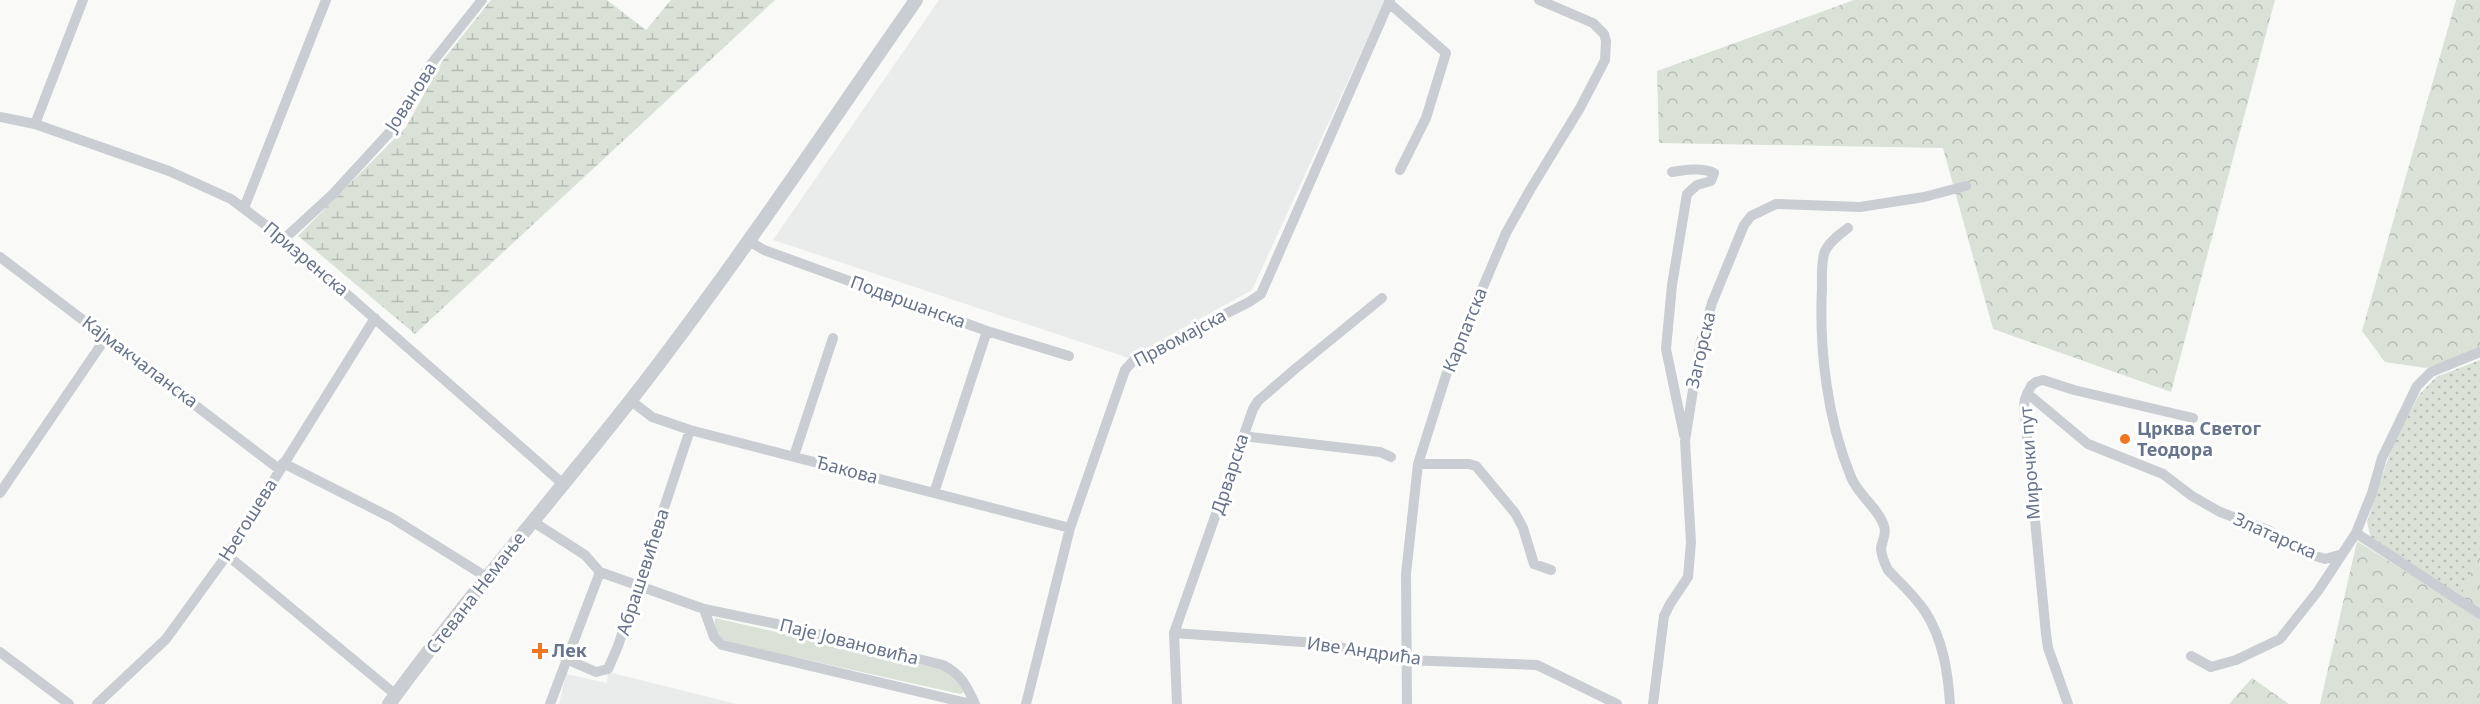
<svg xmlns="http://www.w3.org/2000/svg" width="2480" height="704" font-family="'Noto Sans',sans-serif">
  <defs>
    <pattern id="grass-dots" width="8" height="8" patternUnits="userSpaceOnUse" patternTransform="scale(1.5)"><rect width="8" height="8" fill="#dae2d8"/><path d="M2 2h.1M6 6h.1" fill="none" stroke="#b5bcb5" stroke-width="1.8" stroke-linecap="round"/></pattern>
    <pattern id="forest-crowns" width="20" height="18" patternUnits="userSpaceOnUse" patternTransform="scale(1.5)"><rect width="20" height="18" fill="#dae2d8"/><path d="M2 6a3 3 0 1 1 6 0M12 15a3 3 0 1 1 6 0" fill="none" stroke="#b5bcb5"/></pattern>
    <pattern id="wetland-marsh" width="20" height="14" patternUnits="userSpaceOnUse" patternTransform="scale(1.5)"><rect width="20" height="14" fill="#dae2d8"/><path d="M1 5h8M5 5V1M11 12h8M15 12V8" fill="none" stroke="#b5bcb5"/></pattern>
  </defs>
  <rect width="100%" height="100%" fill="#f9faf8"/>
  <!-- built -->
  <path fill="#eaebeb" d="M939 0H1385L1252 290 1129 358 773 240Z
    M608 672 737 704H559L566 674 607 683Z"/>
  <!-- grass -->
  <path fill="url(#grass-dots)" d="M2480 360V554L2461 597 2371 539 2367 522 2393 444 2419 395 2436 377Z"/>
  <!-- forest -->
  <path fill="url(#forest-crowns)" d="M1854 0H2275L2171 392 1993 329 1943 148 1659 143 1657 71Z
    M2456 0H2480V349L2426 368 2385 362 2362 331Z
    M2357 541 2457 604 2480 554V704H2320Z
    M2252 678 2289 704H2229Z"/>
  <!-- wetland -->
  <path fill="url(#wetland-marsh)" d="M491 0H607L646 30 671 0H775L415 334 298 236 406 127 443 60Z"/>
  <!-- park -->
  <path fill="#dae2d8" d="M715 618 944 670 954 676 964 689 963 693 960 694 727 642C718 637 714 629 715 618Z"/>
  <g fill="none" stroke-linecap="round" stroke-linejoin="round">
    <!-- minor -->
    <path stroke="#cacdd1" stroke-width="10" d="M1389 3 1446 53 1426 118 1400 170
      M0 117 35 124 169 171 231 199 284 239 563 484
      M35 124 83 0
      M1672 172C1684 170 1702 167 1714 173L1711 181 1697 185 1687 194 1672 285 1666 349 1684 435
      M244 208 326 0
      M1848 228C1840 234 1830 241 1825 251 1821 261 1822 276 1822 287 1819 349 1827 419 1851 477 1858 495 1879 509 1884 526 1887 534 1882 541 1881 548 1881 556 1885 564 1888 570 1901 584 1916 597 1926 613 1943 640 1948 672 1950 704
      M284 239 333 194 400 121 427 69 482 0
      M749 241 764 250 987 331 1069 356
      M0 257 279 469
      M2027 393 2088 444 2163 474 2192 496 2220 512 2268 530 2299 551 2325 559 2342 554
      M630 400 652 417 690 430 1070 528
      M1242 436 1380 452 1391 457
      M794 456 833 338
      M283 463 392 518 488 578
      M1418 464H1469L1476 466 1515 513 1523 528 1534 564 1551 570
      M0 493 107 336
      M934 493 987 331
      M532 521 585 555 600 572 704 609 777 624 943 665C961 674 967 686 975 704
      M2356 533 2480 614
      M227 555 396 695
      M704 609 714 637 722 645 971 704
      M1174 633 1317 643 1405 660 1537 665 1617 704
      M0 652 69 704
      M2191 656 2211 667 2236 660 2280 639 2318 591 2356 533 2372 493 2382 458 2417 386 2431 372 2480 352
      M566 659 596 672 608 669 618 646 690 430
      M97 704 166 639 227 555 375 318
      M550 704 600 572
      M1026 704 1070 528 1125 370 1133 361 1249 302 1261 294 1390 0
      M1177 704 1174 633 1253 409 1258 401 1295 369 1382 298
      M1407 704 1406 574 1418 464 1448 369 1506 233 1530 190 1580 108 1605 60 1606 41 1604 34 1593 23 1539 0
      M1653 704 1664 616 1670 604 1688 577 1691 542 1685 441 1700 345 1712 303 1744 225 1751 216 1776 204 1860 207 1924 197 1966 186
      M2068 704 2048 648 2046 634 2024 406 2025 399 2031 386 2036 382 2043 380 2074 390 2193 418"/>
    <!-- tertiary -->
    <path stroke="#cacdd1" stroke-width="14" d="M389 704C472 590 566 485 651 374 744 252 829 125 916 0"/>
  </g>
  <!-- markers -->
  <g fill="#f07621" stroke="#fff" stroke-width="2">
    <circle cx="2125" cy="439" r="6"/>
    <path d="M537 642h6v6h6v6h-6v6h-6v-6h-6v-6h6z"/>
  </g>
  <g text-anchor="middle" stroke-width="6" stroke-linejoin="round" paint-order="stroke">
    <!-- street labels -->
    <g font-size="18" fill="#67748b" stroke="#fff">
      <text transform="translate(411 97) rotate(-57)" y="6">Јованова</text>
      <text transform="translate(306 259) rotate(40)" y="6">Призренска</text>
      <text transform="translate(908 302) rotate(20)" y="6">Подвршанска</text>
      <text transform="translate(1465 330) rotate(-68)" y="6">Карпатска</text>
      <text transform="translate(1180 338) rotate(-28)" y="6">Првомајска</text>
      <text transform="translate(1701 350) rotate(-77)" y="6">Загорска</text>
      <text transform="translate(140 362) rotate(37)" y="6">Кајмакчаланска</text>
      <text transform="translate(2030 463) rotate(-94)" y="6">Мирочки пут</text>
      <text transform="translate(847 470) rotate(15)" y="6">Ђакова</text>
      <text transform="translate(1230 474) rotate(-72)" y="6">Дрварска</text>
      <text transform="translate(248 520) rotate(-58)" y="6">Његошева</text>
      <text transform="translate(2275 536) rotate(24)" y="6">Златарска</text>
      <text transform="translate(643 572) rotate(-72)" y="6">Абрашевићева</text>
      <text transform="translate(476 593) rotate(-52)" y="6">Стевана Немање</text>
      <text transform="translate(849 642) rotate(14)" y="6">Паје Јовановића</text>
      <text transform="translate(1364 651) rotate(8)" y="6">Иве Андрића</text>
    </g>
    <!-- poi labels -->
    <g font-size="18" font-weight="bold" fill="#67748b" stroke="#fff" text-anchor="start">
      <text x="2137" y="435">Црква Светог<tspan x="2137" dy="21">Теодора</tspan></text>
      <text x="552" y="657">Лек</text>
    </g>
  </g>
</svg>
